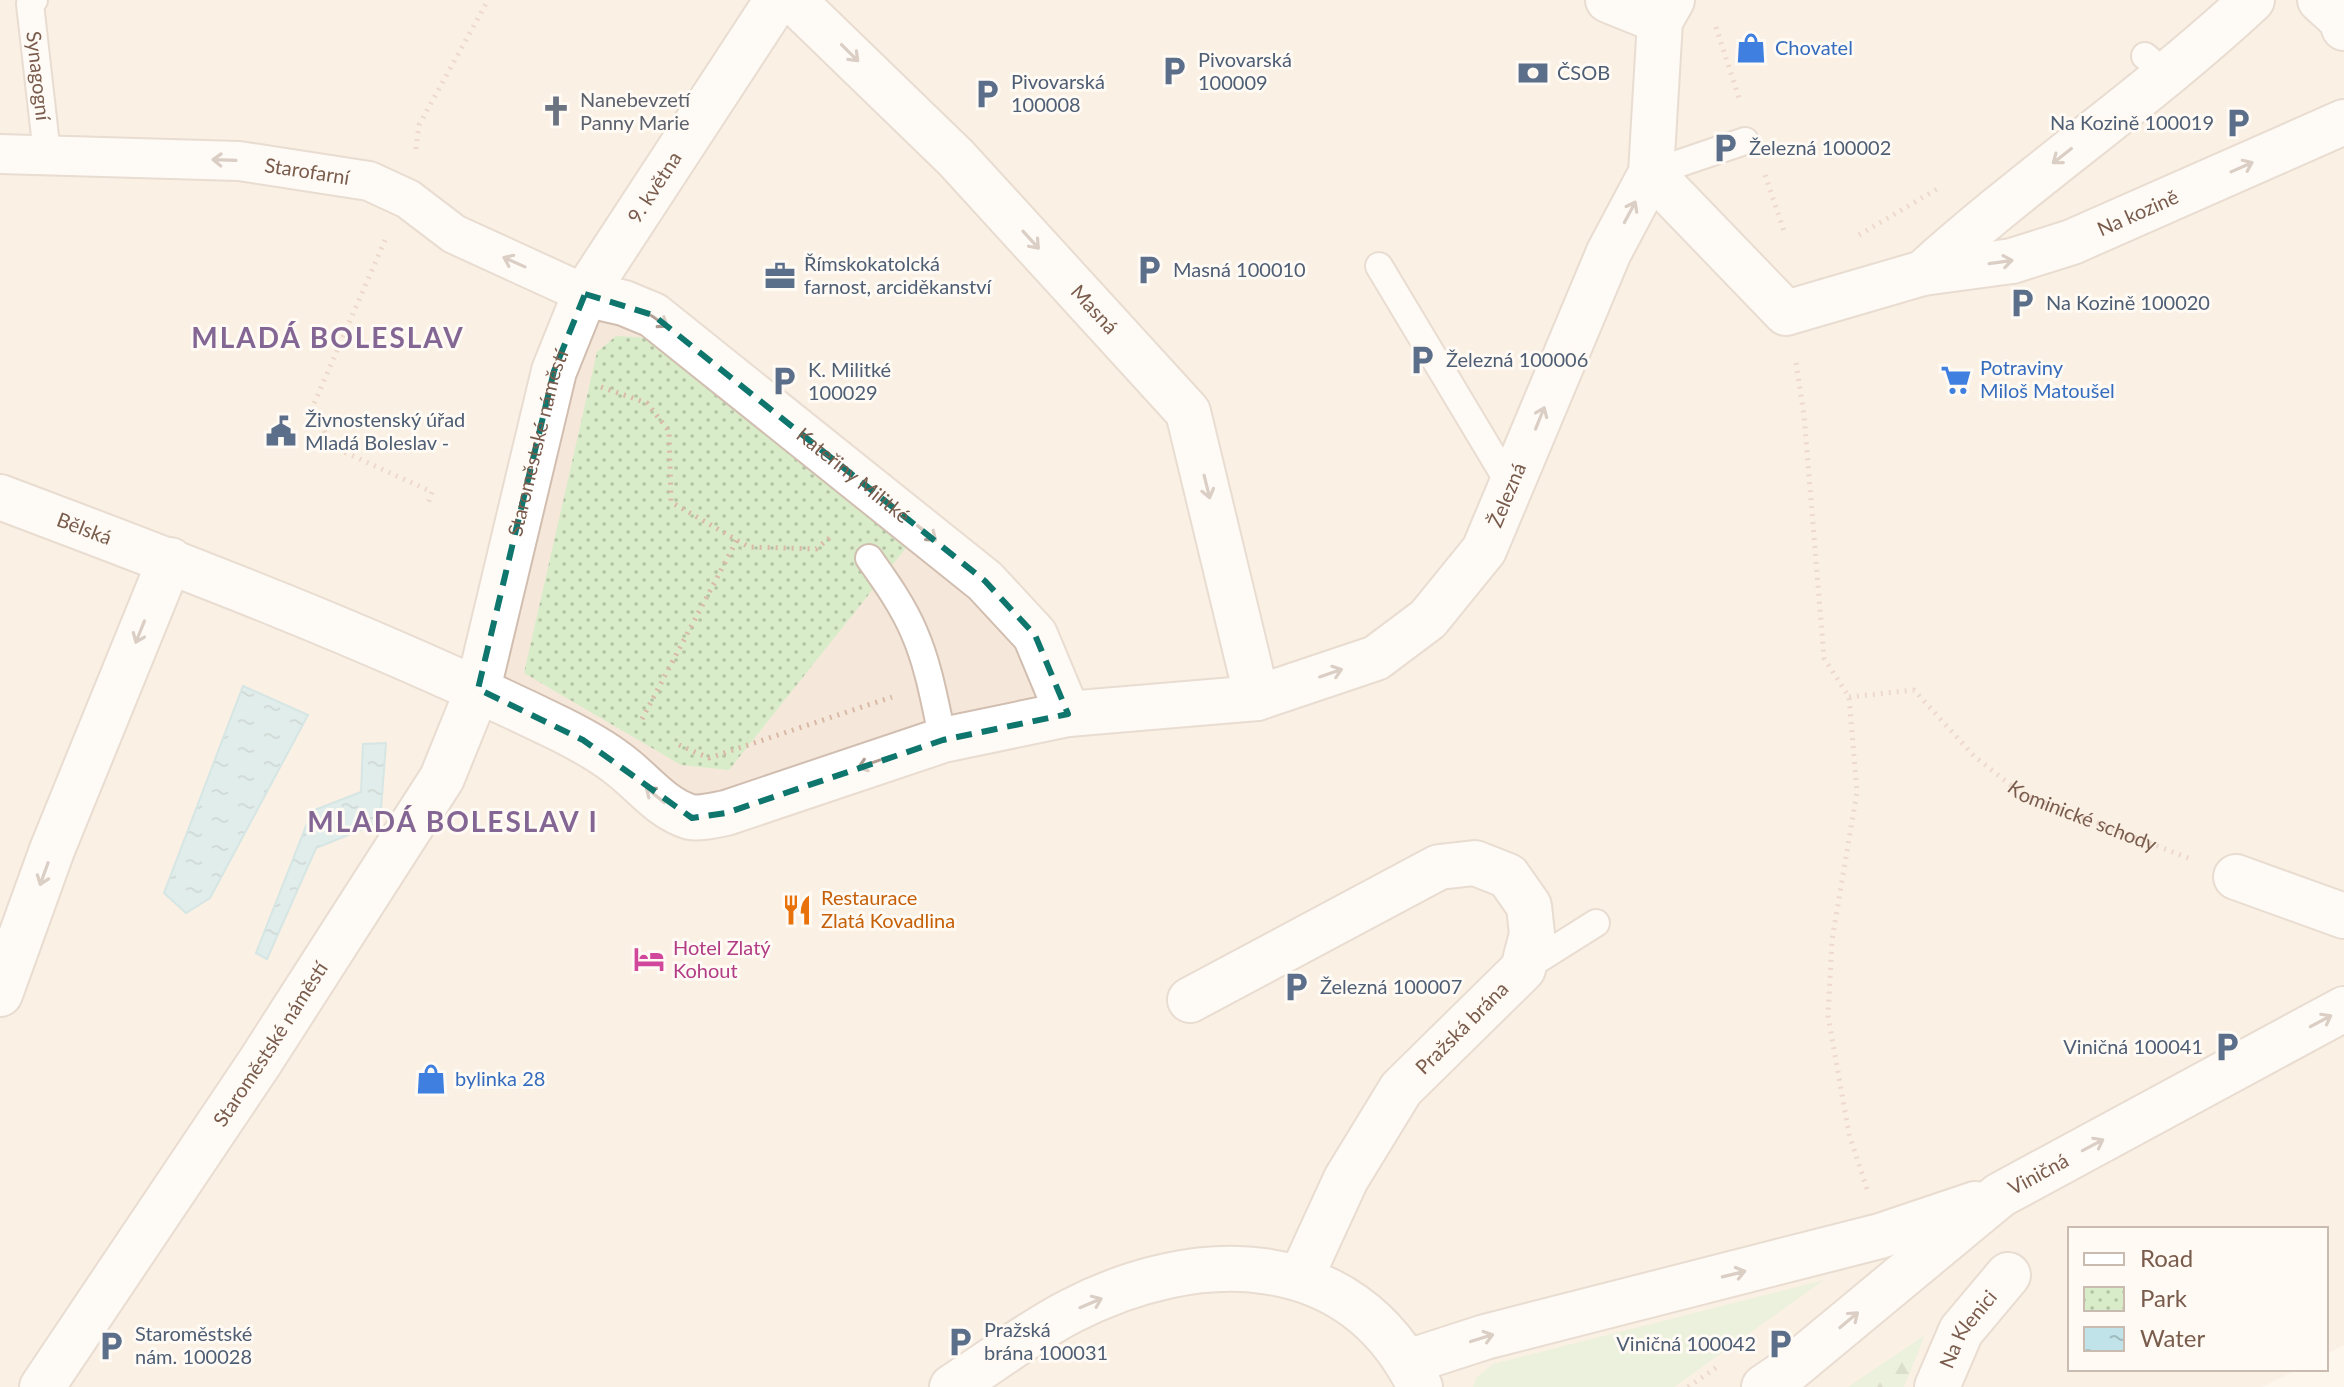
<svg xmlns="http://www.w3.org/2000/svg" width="2344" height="1387" font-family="Lato,sans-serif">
  <defs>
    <pattern id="forest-firs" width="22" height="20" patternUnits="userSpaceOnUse" patternTransform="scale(2)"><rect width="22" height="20" fill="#d8ecc9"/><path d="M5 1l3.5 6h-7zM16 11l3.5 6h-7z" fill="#b4c2a5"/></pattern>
    <pattern id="park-dots" width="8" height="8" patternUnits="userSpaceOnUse" patternTransform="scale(2)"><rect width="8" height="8" fill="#d8ecc9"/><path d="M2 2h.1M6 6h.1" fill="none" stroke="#b4c2a5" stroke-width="1.8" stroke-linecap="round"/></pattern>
    <pattern id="water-ripples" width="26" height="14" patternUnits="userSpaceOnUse" patternTransform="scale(2)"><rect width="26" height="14" fill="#bfe3e8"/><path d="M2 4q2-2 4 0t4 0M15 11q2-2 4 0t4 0" fill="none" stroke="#a0bbbe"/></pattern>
  </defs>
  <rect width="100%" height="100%" fill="#fdf6ec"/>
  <!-- residential -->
  <path fill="#f5e8da" d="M0 0H2344V1345L2326 1355V1229H2070V1369H2298L2262 1387H0Z"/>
  <!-- green -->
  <path fill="#d8ecc9" d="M1824 1280 1674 1387H1473L1476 1378 1493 1364Z"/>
  <!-- forest -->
  <path fill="url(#forest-firs)" d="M1925 1335 1904 1387H1848Z"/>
  <!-- park -->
  <path fill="url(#park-dots)" d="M616 336 649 338 909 544 729 770 681 765 524 673 597 352Z"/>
  <!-- water -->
  <path fill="url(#water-ripples)" stroke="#a5d3da" stroke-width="2" d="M243 686 308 715 210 898 186 913 164 893Z
    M386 743 380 822 316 848 267 959 256 953 312 811 361 792 363 744Z"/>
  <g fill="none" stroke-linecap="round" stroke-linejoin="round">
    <!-- service casing -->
    <g stroke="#d1beb0" stroke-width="30">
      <g id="service">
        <path id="s2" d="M34 0 30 4 47 154"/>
        <path d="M2145 56 2166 74"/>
        <path d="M1651 173 1745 141"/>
        <path d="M1379 266 1512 488"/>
        <path d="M869 558C886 582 903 606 914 632 929 666 935 704 943 740"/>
        <path d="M1523 969 1596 923"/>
      </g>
    </g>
    <!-- pedestrian casing -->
    <g stroke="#d1beb0" stroke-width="42">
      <g id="pedestrian">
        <path id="s3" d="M0 154 239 161 369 181 408 199 454 234 585 294"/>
      </g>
    </g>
    <!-- minor casing -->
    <g stroke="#d1beb0" stroke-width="48">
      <g id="minor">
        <path id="s4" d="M793 0 956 158 1188 412 1257 698"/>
        <path d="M1608 0 1660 21"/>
        <path d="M2320 0 2341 19 2344 28"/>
        <path id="s5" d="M1651 173 1786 313 1923 273 2012 261 2072 242 2344 122"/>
        <path d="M1923 273C2029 177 2148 97 2252 0"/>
        <path id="s6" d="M585 294 624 303 653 315 985 581 1035 635 1068 714"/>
        <path id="s7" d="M0 497C189 568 378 640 560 729 580 739 599 749 617 763 641 780 660 808 690 817 700 819 715 815 726 813L943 740 1068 714 1257 698 1376 658 1428 619 1484 550 1609 252 1651 173 1660 21 1672 0"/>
        <path d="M2236 877 2344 916"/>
        <path d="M0 994 52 850 170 560"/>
        <path d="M1190 1000 1439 867 1475 863 1508 876 1529 906 1532 934 1523 969 1401 1089 1346 1179 1301 1277"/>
        <path d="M1408 1362 1485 1337 1880 1236 1975 1204"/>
        <path id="s8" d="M42 1387 260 1062 442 778 478 689 554 371 585 294 777 0"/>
        <path d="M952 1387C991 1362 1030 1332 1071 1311 1195 1247 1351 1244 1420 1387"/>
        <path id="s9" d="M1764 1387 1789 1370 2000 1195 2344 1009"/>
        <path id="s10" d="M1937 1387 1961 1331 2008 1275"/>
      </g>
    </g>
    <!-- path -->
    <g stroke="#d9b8a5" stroke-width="5" stroke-dasharray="2 6" stroke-linecap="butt">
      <path d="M1716 27 1740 101"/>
      <path d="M416 149 419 125 488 0"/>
      <path d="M1765 175 1785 234"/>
      <path d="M1859 235 1937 189"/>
      <path d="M385 240 313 406 331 446 432 492 427 506"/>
      <path d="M1796 363 1804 415 1824 658 1849 697 1857 792 1832 940 1828 1016 1849 1134 1867 1189"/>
      <path d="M601 387 647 403 669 431 671 502 749 547 816 549 833 535"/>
      <path id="s1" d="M1849 697 1914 690 1974 756 2022 794 2191 859"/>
      <path d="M642 719 737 540"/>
      <path d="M679 745 709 758 892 697"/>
      <path d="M1688 1387 1717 1367"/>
    </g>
    <!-- service -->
    <use href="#service" stroke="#fff" stroke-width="26"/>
    <!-- pedestrian -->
    <use href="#pedestrian" stroke="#fff" stroke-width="38"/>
    <!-- minor -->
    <use href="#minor" stroke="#fff" stroke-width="44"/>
  </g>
  <!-- one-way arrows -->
  <defs><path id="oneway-shaft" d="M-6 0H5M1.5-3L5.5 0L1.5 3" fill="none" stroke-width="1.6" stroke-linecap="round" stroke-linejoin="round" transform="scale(2)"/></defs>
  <g stroke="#af9d94">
    <use href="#oneway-shaft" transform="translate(850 53) rotate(45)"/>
    <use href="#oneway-shaft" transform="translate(2062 156) rotate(142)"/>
    <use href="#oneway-shaft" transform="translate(224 160) rotate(-178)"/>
    <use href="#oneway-shaft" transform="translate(2242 167) rotate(-24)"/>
    <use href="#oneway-shaft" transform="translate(1630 212) rotate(-62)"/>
    <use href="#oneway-shaft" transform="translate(1031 240) rotate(48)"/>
    <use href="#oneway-shaft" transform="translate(514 262) rotate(-156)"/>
    <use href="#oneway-shaft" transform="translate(2001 262) rotate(-8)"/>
    <use href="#oneway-shaft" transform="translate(658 320) rotate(34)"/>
    <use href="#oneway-shaft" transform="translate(1540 418) rotate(-68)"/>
    <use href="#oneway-shaft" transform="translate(1207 487) rotate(76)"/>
    <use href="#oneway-shaft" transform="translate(927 533) rotate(39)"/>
    <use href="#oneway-shaft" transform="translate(140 632) rotate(112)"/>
    <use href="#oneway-shaft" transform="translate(1331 673) rotate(-19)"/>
    <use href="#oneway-shaft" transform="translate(869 764) rotate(161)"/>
    <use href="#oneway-shaft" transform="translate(655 795) rotate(-141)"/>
    <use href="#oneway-shaft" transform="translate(44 874) rotate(110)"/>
    <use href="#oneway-shaft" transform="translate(2321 1021) rotate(-28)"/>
    <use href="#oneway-shaft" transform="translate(2093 1145) rotate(-28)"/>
    <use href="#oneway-shaft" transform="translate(1734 1274) rotate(-14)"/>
    <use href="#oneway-shaft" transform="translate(1091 1303) rotate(-23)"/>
    <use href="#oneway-shaft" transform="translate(1849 1320) rotate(-40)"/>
    <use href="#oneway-shaft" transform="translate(1482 1338) rotate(-17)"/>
  </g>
  <!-- marked area -->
  <path d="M0 0H2344V1387H0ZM585 294 653 315 985 581 1035 635 1068 714 943 740 726 813 692 818 583 740 478 689 554 371Z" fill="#fdf6ec" fill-opacity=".55" fill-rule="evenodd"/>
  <path fill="none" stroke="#0f766e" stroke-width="6" stroke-dasharray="16 10" stroke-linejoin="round" d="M585 294 653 315 985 581 1035 635 1068 714 943 740 726 813 692 818 583 740 478 689 554 371Z"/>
  <!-- icons -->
  <defs>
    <g id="shop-bare" transform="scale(2.4)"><path d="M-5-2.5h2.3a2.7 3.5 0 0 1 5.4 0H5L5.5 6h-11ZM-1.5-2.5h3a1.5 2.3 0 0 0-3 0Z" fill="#3f7fe0" stroke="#fffaf3" stroke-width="2.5" paint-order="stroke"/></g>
    <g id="parking-bare" transform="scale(2.4)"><path d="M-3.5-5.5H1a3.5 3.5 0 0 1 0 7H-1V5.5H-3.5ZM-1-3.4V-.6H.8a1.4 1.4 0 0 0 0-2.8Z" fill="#5c6f8a" stroke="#fffaf3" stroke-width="2.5" paint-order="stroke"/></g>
    <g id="bank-bare" transform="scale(2.4)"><path d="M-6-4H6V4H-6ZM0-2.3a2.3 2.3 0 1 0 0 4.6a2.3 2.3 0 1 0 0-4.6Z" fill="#5c6f8a" stroke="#fffaf3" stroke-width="2.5" paint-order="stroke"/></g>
    <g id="church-bare" transform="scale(2.4)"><path d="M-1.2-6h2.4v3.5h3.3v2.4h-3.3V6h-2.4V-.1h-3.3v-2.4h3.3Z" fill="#6b7280" stroke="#fffaf3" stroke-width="2.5" paint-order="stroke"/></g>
    <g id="office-bare" transform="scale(2.4)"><path d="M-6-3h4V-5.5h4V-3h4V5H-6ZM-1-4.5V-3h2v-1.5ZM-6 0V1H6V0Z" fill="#5c6f8a" stroke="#fffaf3" stroke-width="2.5" paint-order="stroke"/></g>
    <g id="supermarket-bare" transform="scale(2.4)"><path d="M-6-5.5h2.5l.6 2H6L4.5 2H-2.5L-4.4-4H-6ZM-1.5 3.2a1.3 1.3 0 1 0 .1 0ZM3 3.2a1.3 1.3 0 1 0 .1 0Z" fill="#3f7fe0" stroke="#fffaf3" stroke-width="2.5" paint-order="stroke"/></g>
    <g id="civic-bare" transform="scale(2.4)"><path d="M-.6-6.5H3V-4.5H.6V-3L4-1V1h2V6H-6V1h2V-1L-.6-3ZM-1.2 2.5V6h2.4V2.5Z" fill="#5c6f8a" stroke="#fffaf3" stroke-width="2.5" paint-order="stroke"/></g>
    <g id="restaurant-bare" transform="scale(2.4)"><path d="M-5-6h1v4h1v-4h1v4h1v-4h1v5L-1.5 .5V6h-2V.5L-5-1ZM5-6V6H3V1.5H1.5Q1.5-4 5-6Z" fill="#e8710a" stroke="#fffaf3" stroke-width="2.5" paint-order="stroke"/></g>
    <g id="hotel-bare" transform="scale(2.4)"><path d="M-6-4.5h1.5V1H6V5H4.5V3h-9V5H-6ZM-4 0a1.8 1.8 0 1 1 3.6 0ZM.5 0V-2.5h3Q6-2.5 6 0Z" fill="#d1479c" stroke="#fffaf3" stroke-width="2.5" paint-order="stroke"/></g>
  </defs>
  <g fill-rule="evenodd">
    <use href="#shop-bare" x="1751" y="48"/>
    <use href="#parking-bare" x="1174" y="71"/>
    <use href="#bank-bare" x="1533" y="73"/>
    <use href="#parking-bare" x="987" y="94"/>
    <use href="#church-bare" x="556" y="111"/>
    <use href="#parking-bare" x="2238" y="123"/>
    <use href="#parking-bare" x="1725" y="148"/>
    <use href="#parking-bare" x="1149" y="270"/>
    <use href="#office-bare" x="780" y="276"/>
    <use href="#parking-bare" x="2022" y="303"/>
    <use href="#parking-bare" x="1422" y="360"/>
    <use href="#supermarket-bare" x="1956" y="380"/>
    <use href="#parking-bare" x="784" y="381"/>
    <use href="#civic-bare" x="281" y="431"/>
    <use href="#restaurant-bare" x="797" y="910"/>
    <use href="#hotel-bare" x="649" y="959"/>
    <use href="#parking-bare" x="1296" y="987"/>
    <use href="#parking-bare" x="2227" y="1047"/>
    <use href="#shop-bare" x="431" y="1079"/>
    <use href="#parking-bare" x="960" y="1342"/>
    <use href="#parking-bare" x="1780" y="1344"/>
    <use href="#parking-bare" x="111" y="1346"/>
  </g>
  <g text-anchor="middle" stroke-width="6" stroke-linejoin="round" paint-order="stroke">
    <!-- shop labels -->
    <g font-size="20" fill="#366cbe" stroke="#fffaf3" text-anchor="start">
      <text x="1775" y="55">Chovatel</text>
      <text x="1980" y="375">Potraviny<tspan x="1980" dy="23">Miloš Matoušel</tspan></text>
      <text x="455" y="1086">bylinka 28</text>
    </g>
    <!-- service labels -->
    <g font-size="20" fill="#4e5e75" stroke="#fffaf3" text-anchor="start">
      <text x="1198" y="67">Pivovarská<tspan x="1198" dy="23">100009</tspan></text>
      <text x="1557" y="80">ČSOB</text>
      <text x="1011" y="89">Pivovarská<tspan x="1011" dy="23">100008</tspan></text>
      <text x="2214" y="130" text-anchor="end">Na Kozině 100019</text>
      <text x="1749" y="155">Železná 100002</text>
      <text x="804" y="271">Římskokatolcká<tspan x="804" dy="23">farnost, arciděkanství</tspan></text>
      <text x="1173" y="277">Masná 100010</text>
      <text x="2046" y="310">Na Kozině 100020</text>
      <text x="1446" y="367">Železná 100006</text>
      <text x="808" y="377">K. Militké<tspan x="808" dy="23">100029</tspan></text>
      <text x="305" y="427">Živnostenský úřad<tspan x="305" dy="23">Mladá Boleslav -</tspan></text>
      <text x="1320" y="994">Železná 100007</text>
      <text x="2203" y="1054" text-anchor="end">Viničná 100041</text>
      <text x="984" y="1337">Pražská<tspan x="984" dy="23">brána 100031</tspan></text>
      <text x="135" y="1341">Staroměstské<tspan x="135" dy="23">nám. 100028</tspan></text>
      <text x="1756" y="1351" text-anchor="end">Viničná 100042</text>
    </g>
    <!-- street labels -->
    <g font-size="20" fill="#7a5c4d" stroke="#fffaf3">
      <text dy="7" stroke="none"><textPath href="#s2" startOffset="78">Synagogní</textPath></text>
      <text dy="7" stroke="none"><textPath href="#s3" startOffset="308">Starofarní</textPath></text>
      <text dy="7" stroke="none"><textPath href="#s8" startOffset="1362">9. května</textPath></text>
      <text dy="7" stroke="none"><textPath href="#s5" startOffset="562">Na kozině</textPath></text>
      <text dy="7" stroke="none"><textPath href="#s4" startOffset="432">Masná</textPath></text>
      <text dy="7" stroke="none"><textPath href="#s8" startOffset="1078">Staroměstské náměstí</textPath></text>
      <text dy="7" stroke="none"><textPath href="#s6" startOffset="328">Kateřiny Militké</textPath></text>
      <text dy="7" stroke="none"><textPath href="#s7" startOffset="1686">Železná</textPath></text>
      <text dy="7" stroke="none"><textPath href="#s7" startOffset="90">Bělská</textPath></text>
      <text dy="7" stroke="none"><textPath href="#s1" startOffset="280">Kominické schody</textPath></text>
      <text transform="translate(1462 1028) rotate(-45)" y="7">Pražská brána</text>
      <text dy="7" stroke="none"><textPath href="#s8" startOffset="412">Staroměstské náměstí</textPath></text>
      <text dy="7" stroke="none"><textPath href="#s9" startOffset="348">Viničná</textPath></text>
      <text dy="7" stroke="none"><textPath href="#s10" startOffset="66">Na Klenici</textPath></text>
    </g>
    <!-- worship labels -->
    <g font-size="20" fill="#5b616d" stroke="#fffaf3" text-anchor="start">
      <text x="580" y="107">Nanebevzetí<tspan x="580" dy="23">Panny Marie</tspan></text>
    </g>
    <!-- food labels -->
    <g font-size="20" fill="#c56008" stroke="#fffaf3" text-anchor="start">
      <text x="821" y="905">Restaurace<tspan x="821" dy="23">Zlatá Kovadlina</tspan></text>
    </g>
    <!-- hotel labels -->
    <g font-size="20" fill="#b23c85" stroke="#fffaf3" text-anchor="start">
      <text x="673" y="955">Hotel Zlatý<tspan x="673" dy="23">Kohout</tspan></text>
    </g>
    <!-- district labels -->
    <g font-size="28" font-weight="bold" letter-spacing="2" fill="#846695" stroke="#fffaf3">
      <text x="328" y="348">MLADÁ BOLESLAV</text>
      <text x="453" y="832">MLADÁ BOLESLAV I</text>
    </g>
  </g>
  <!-- legend -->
  <rect x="2068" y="1227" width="260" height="144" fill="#fffaf3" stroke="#cabbb1" stroke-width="2"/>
  <rect x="2084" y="1253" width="40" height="12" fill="#ffffff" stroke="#cabbb1" stroke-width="2"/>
  <text x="2140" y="1267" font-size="24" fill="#7a5c4d">Road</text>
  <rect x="2084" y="1287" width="40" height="24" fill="url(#park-dots)" stroke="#cabbb1" stroke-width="2"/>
  <text x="2140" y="1307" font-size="24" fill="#7a5c4d">Park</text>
  <rect x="2084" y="1327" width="40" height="24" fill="url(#water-ripples)" stroke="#cabbb1" stroke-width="2"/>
  <text x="2140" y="1347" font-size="24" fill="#7a5c4d">Water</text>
</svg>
